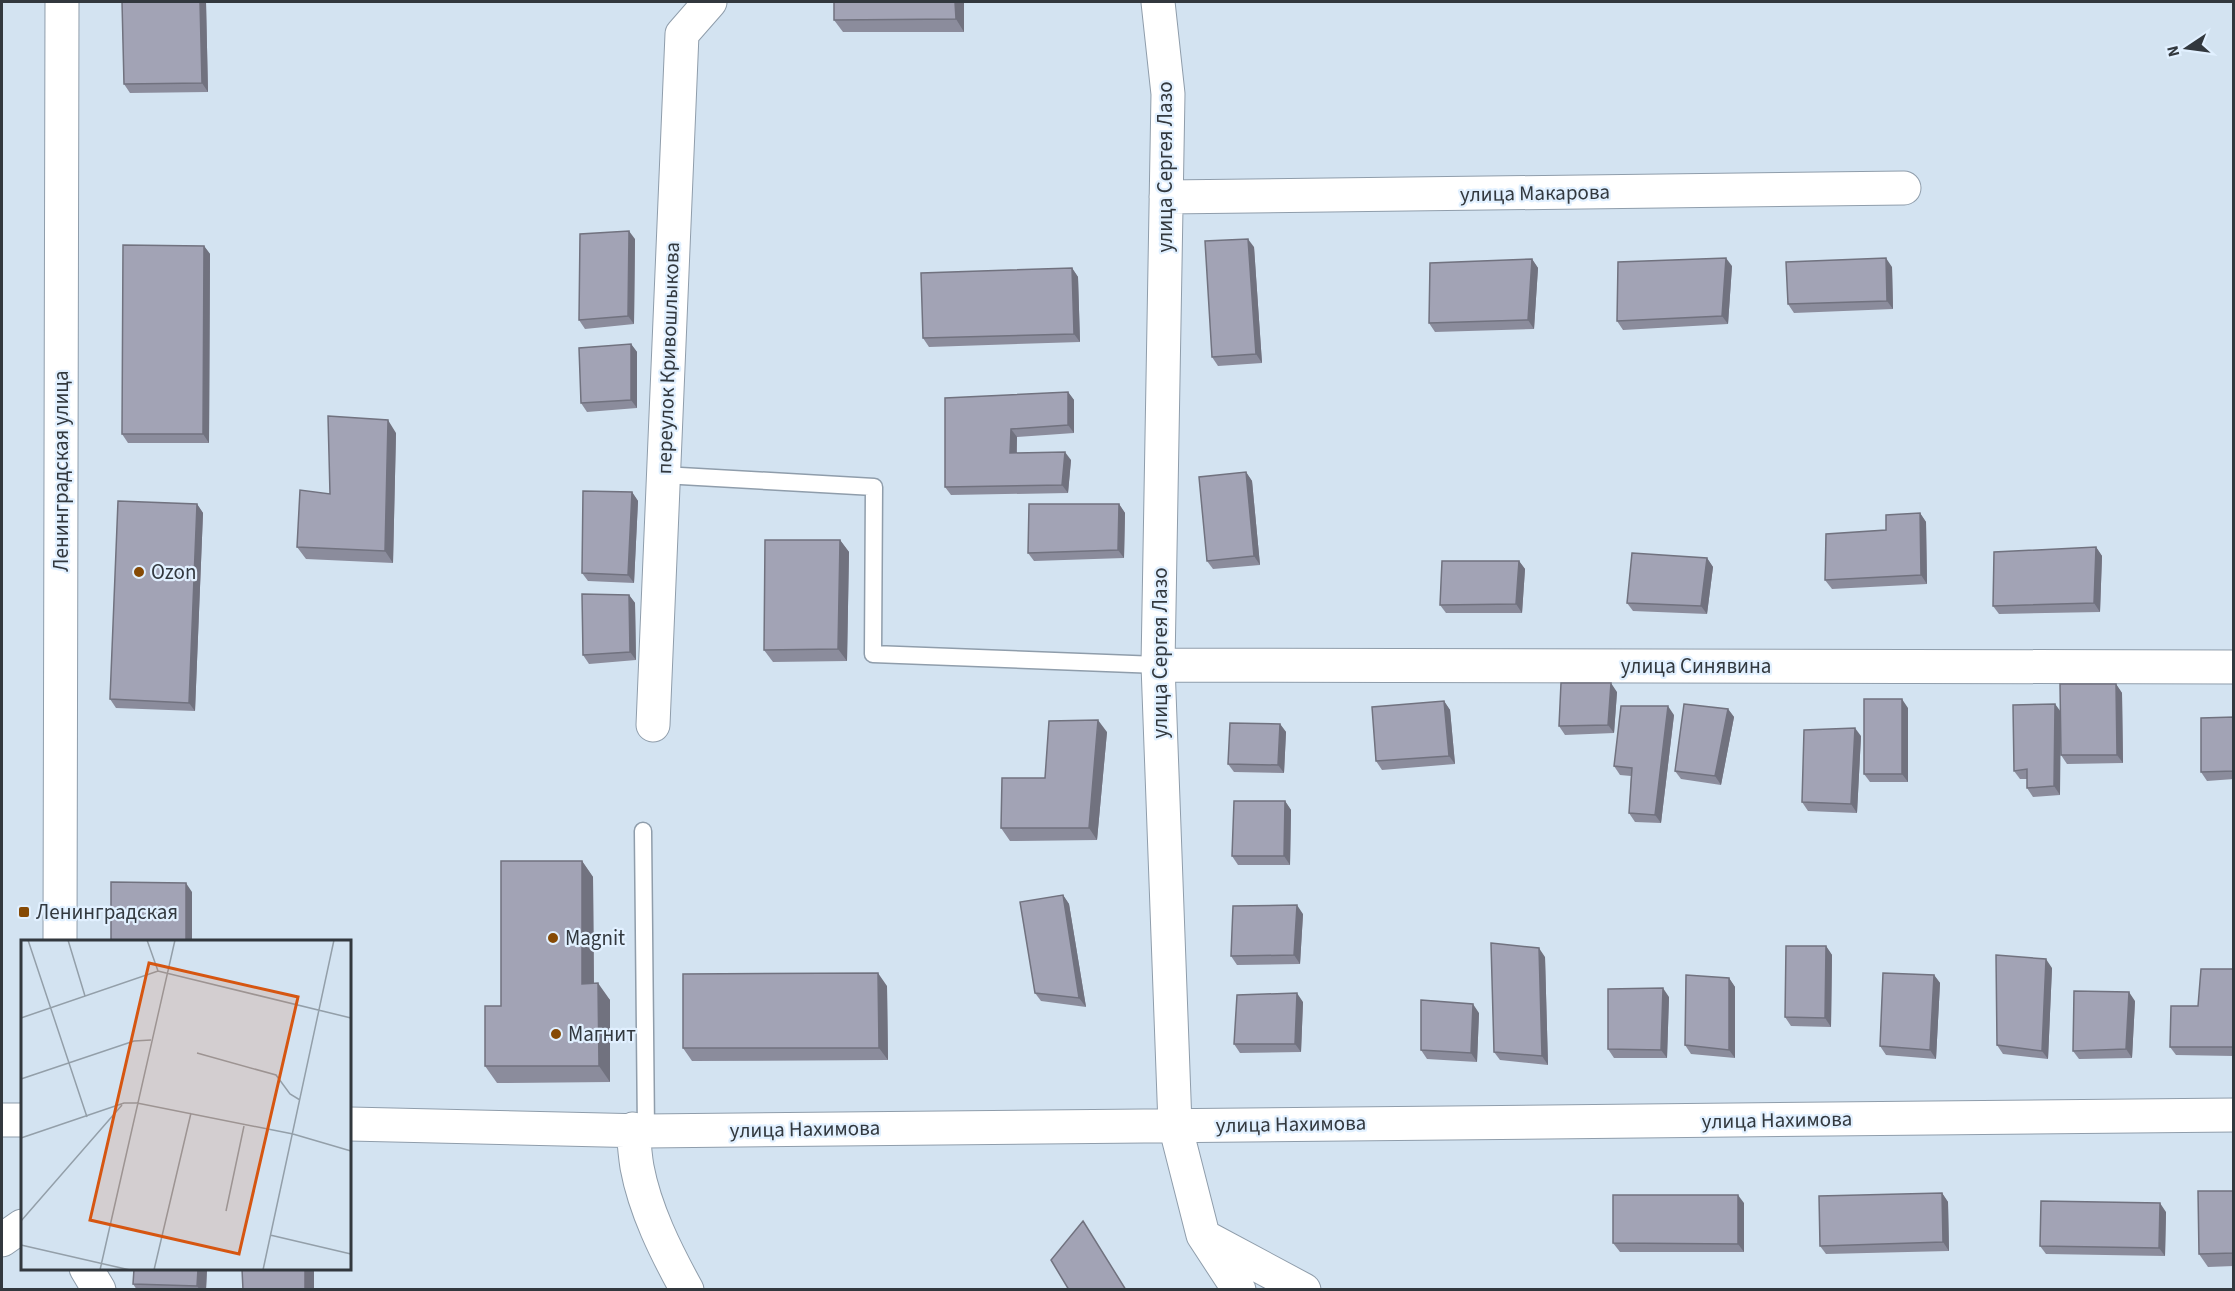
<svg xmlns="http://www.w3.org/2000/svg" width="2235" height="1291" font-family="'Source Sans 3',sans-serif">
  <rect width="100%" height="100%" fill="#d3e3f1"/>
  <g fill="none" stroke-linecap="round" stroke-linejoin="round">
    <!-- service casing -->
    <g stroke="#8f9dab" stroke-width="19">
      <path id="service" d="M663 475 874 487 873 654 1158 665
        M643 831 646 1131"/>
    </g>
    <!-- minor casing -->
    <g stroke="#8f9dab" stroke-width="35">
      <path id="minor" d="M1158 2 1168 94 1158 665 1175 1125 1203 1235 1239 1290
        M1166 197 1904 188
        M1158 665 2234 667
        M653 725 682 34 710 2
        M2 1120H22
        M350 1124 646 1131 2234 1115
        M633 1129C634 1142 635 1155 637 1167 645 1210 666 1252 687 1290
        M1207 1238 1304 1290
        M86 1268 99 1290"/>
    </g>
    <!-- tertiary casing -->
    <g stroke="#8f9dab" stroke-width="35">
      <path id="tertiary" d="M60 942 62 2
        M2 1240 22 1226"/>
    </g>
    <!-- service -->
    <use href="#service" stroke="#fff" stroke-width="16"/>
    <!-- minor -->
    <use href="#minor" stroke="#fff" stroke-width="33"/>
    <!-- tertiary -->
    <use href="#tertiary" stroke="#fff" stroke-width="33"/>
  </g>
  <!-- wall -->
  <path fill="#8b8c9c" d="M122 2H206L208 92 130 93 124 84Z
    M964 2V32H843L834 20Z
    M635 239 634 324 585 329 579 320Z
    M204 246 210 254 209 443H128L122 434Z
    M1254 247 1262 363 1218 366 1212 357Z
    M1532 259 1538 268 1534 329 1435 332 1429 323Z
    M1732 266 1728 324 1623 330 1617 321Z
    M1892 267 1893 309 1794 313 1788 304Z
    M1072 268 1078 277 1080 342 929 347 923 338Z
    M631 344 637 352V408L587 412 581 403Z
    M1068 392 1074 400V433L1017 437V453L1071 460 1068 493 951 495 945 487V398Z
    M396 433 393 563 306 559 297 547 330 494Z
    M1246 472 1252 481 1260 565 1213 569 1207 561Z
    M632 492 638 501 634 583 588 581 582 573Z
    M197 504 203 513 195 711 116 708 110 699Z
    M1119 504 1125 513 1124 558 1034 561 1028 553Z
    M1920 513 1926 522 1927 584 1832 589 1825 580 1886 530Z
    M840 540 849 552 847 661 773 662 764 650Z
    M2096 547 2102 556 2100 612 1999 614 1993 606Z
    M1707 558 1713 567 1707 614 1633 611 1627 603Z
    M1519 561 1525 569 1522 613H1446L1440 605Z
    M629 595 635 603 636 660 589 664 583 655Z
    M2116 684 2122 693 2123 763 2067 764 2061 755 2060 726V795L2033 797 2027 788V779H2020L2014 771 2055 704 2060 712Z
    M1617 692 1614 733 1565 735 1559 726Z
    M1444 701 1450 710 1455 764 1382 770 1376 761Z
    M1908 708V782H1870L1864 774Z
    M1728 709 1734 717 1721 785 1681 779 1675 771Z
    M1674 715 1661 823 1635 822 1629 813 1631 776 1620 775 1614 766Z
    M2234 717V779L2207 781 2201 772Z
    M1280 724 1286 732 1284 773 1234 772 1228 764Z
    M1107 732 1097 840 1010 841 1001 828 1045 778Z
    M1861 736 1857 813 1808 811 1802 802Z
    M1285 801 1291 810 1290 865H1238L1232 856Z
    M582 861 593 877 594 984 610 1000V1082L497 1083 485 1066 501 1006Z
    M1063 895 1069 904 1086 1007 1041 1001 1035 993Z
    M1303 914 1300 964 1237 965 1231 956Z
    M1826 946 1832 955 1831 1027 1791 1026 1785 1017Z
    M1545 957 1548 1065 1500 1060 1494 1052Z
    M2052 968 2048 1059 2003 1054 1997 1045Z
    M2234 969V1056L2176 1055 2170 1047 2198 1006Z
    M1934 975 1940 983 1936 1059 1886 1055 1880 1046Z
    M1729 978 1735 987V1058L1691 1054 1685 1045Z
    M887 986 888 1060 692 1061 683 1048Z
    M1669 997 1667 1058H1614L1608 1049Z
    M2135 1001 2132 1058 2079 1059 2073 1051Z
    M1303 1002 1301 1052 1240 1053 1234 1044Z
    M1479 1013 1477 1062 1427 1059 1421 1050Z
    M2234 1191V1266L2208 1267 2199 1254Z
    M1942 1193 1948 1202 1949 1251 1826 1254 1820 1246Z
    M1744 1203V1252H1620L1613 1243Z
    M2166 1212 2165 1256 2046 1254 2040 1246Z
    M134 1269H207L206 1290H137L133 1284Z"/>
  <!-- shaded-wall -->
  <path fill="#71727f" d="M200 2H206L208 92 202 83Z
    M955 2H964V32L956 19Z
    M629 231 635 239 634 324 628 316Z
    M1248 239 1254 247 1262 363 1256 354Z
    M204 246 210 254 209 443 203 434Z
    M1726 258 1732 266 1728 324 1722 316Z
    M1886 258 1892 267 1893 309 1887 301Z
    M1532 259 1538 268 1534 329 1528 320Z
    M1072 268 1078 277 1080 342 1074 334Z
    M631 344 637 352V408L631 400Z
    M1068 392 1074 400V433L1068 425Z
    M388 420 396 433 393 563 385 551Z
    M1011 429 1017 437 1016 461 1010 453Z
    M1065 452 1071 460 1068 493 1062 485Z
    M1246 472 1252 481 1260 565 1254 556Z
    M632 492 638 501 634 583 628 575Z
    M197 504 203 513 195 711 189 703Z
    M1119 504 1125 513 1124 558 1118 550Z
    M1920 513 1926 522 1927 584 1921 575Z
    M840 540 849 552 847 661 838 649Z
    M2096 547 2102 556 2100 612 2094 603Z
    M1707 558 1713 567 1707 614 1701 606Z
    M1519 561 1525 569 1522 613 1516 604Z
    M629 595 635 603 636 660 630 652Z
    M1611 683 1617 692 1614 733 1608 725Z
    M2116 684 2122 693 2123 763 2117 755Z
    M1902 699 1908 708V782L1902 774Z
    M1444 701 1450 710 1455 764 1449 756Z
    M2055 704 2061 712 2060 795 2054 786Z
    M1668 706 1674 715 1661 823 1655 815Z
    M1728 709 1734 717 1721 785 1715 776Z
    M1098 720 1107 732 1097 840 1089 828Z
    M1280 724 1286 732 1284 773 1278 765Z
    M1855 728 1861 736 1857 813 1851 804Z
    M1285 801 1291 810 1290 865 1284 856Z
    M582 861 593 877 594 1000 582 984Z
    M186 883 192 892V942H186Z
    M1063 895 1069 904 1086 1007 1079 998Z
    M1297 905 1303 914 1300 964 1294 955Z
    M1826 946 1832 955 1831 1027 1825 1018Z
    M1539 948 1545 957 1548 1065 1542 1056Z
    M2046 959 2052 968 2048 1059 2042 1051Z
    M878 973 887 986 888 1060 879 1048Z
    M1934 975 1940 983 1936 1059 1930 1050Z
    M1729 978 1735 987V1058L1729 1050Z
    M598 983 610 1000V1082L599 1066Z
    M1663 988 1669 997 1667 1058 1661 1050Z
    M2129 992 2135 1001 2132 1058 2126 1049Z
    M1297 993 1303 1002 1301 1052 1295 1044Z
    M1473 1004 1479 1013 1477 1062 1471 1053Z
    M1942 1193 1948 1202 1949 1251 1943 1242Z
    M1738 1195 1744 1203V1252L1738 1244Z
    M2160 1203 2166 1212 2165 1256 2159 1248Z
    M198 1269H207L206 1290H200L197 1286Z
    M305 1269H314V1290H305Z"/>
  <!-- building -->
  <path fill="#a2a3b5" stroke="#71727f" stroke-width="1.5" d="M122 2H200L202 83 124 84Z
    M834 2H955L956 19 834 20Z
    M629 231 628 316 579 320 580 234Z
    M1248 239 1256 354 1212 357 1205 241Z
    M123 245 204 246 203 434H122Z
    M1726 258 1722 316 1617 321 1618 262Z
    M1886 258 1887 301 1788 304 1786 262Z
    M1532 259 1528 320 1429 323 1430 263Z
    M1072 268 1074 334 923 338 921 273Z
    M631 344V400L581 403 579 348Z
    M1068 392V425L1011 429 1010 453 1065 452 1062 485 945 487V398Z
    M328 416 388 420 385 551 297 547 300 490 330 494Z
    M1246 472 1254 556 1207 561 1199 477Z
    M583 491 632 492 628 575 582 573Z
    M118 501 197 504 189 703 110 699Z
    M1029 504H1119L1118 550 1028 553Z
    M1920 513 1921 575 1825 580 1826 534 1886 530V515Z
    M765 540H840L838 649 764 650Z
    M2096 547 2094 603 1993 606 1994 552Z
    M1632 553 1707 558 1701 606 1627 603Z
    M1442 561H1519L1516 604 1440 605Z
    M582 594 629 595 630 652 583 655Z
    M1561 683H1611L1608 725 1559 726Z
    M2060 684H2116L2117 755H2061Z
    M1864 699H1902V774H1864Z
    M1444 701 1449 756 1376 761 1372 707Z
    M1684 704 1728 709 1715 776 1675 771Z
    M2055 704 2054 786 2027 788V769L2014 771 2013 705Z
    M1621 706H1668L1655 815 1629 813 1632 768 1614 766Z
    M2234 717V771L2201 772V718Z
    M1098 720 1089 828H1001L1002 778H1045L1049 721Z
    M1230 723 1280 724 1278 765 1228 764Z
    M1855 728 1851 804 1802 802 1804 730Z
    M1234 801H1285L1284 856H1232Z
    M501 861H582V984L598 983 599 1066H485V1006H501Z
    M111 882 186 883V942H111Z
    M1063 895 1079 998 1035 993 1020 902Z
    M1297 905 1294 955 1231 956 1233 906Z
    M1491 943 1539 948 1542 1056 1494 1052Z
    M1786 946H1826L1825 1018 1785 1017Z
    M1996 955 2046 959 2042 1051 1997 1045Z
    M2201 969H2234V1047H2170L2171 1006H2198Z
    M878 973 879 1048H683V974Z
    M1883 973 1934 975 1930 1050 1880 1046Z
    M1686 975 1729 978V1050L1685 1045Z
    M1663 988 1661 1050 1608 1049V989Z
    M2074 991 2129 992 2126 1049 2073 1051Z
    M1297 993 1295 1044H1234L1237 995Z
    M1421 1000 1473 1004 1471 1053 1421 1050Z
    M2198 1191H2234V1253L2199 1254Z
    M1942 1193 1943 1242 1820 1246 1819 1196Z
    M1613 1195H1738V1244L1613 1243Z
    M2041 1201 2160 1203 2159 1248 2040 1246Z
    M1083 1221 1126 1290H1069L1051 1260Z
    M134 1269H198L197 1286 133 1284Z
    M242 1269H305V1290H243Z"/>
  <!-- markers -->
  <g fill="#864a05" stroke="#e1f0ff" stroke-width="2">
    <circle cx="139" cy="572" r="6"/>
    <rect x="18" y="906" width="12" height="12" rx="3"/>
    <circle cx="553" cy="938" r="6"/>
    <circle cx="556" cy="1034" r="6"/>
  </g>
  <g text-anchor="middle" stroke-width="4.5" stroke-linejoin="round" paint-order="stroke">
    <!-- street labels -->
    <g font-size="21" fill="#32383e" stroke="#e1f0ff">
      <text transform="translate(1165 167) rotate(-90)" y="7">улица Сергея Лазо</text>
      <text transform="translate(1535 193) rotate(-1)" y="7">улица Макарова</text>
      <text transform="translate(668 358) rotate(-88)" y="7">переулок Кривошлыкова</text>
      <text transform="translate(61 471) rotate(-90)" y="7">Ленинградская улица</text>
      <text transform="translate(1160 653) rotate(-90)" y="7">улица Сергея Лазо</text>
      <text x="1696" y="673">улица Синявина</text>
      <text transform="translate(1777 1120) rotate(-1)" y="7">улица Нахимова</text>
      <text transform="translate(1291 1124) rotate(-1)" y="7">улица Нахимова</text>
      <text transform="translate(805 1129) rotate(-1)" y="7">улица Нахимова</text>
    </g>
    <!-- poi labels -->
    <g font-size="21" fill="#32383e" stroke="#e1f0ff" text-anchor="start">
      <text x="151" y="579">Ozon</text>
      <text x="36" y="919">Ленинградская</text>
      <text x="565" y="945">Magnit</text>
      <text x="568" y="1041">Магнит</text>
    </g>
  </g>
  <!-- overview -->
  <g transform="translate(21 940)">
    <rect width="330" height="330" fill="#d3e3f1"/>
    <path fill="none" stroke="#939fa9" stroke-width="1.5" d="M7 0 66 177M47 0 64 56M126 0 137 31M0 78 137 31 330 78M176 113 255 135 269 154 279 160M0 139 113 101 130 100M0 198 103 163H116L272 194 330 211M205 271 223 186M0 281 101 165M249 295 330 314M0 305 109 330M79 330 154 0M133 330 170 173M242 330 313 0"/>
    <path fill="#d65611" fill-opacity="0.15" stroke="#d65611" stroke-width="3" d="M128 23 277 57 218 314 69 280Z"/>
    <rect width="330" height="330" fill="none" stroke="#32383e" stroke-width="3"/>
  </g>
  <!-- border -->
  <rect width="2235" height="1291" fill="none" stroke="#32383e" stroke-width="6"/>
  <!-- north arrow -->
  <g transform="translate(2187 48) rotate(257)" stroke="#e1f0ff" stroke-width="4.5" paint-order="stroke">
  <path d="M0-4.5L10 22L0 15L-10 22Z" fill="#32383e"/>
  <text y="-9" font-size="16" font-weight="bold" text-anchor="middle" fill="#32383e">N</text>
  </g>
</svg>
